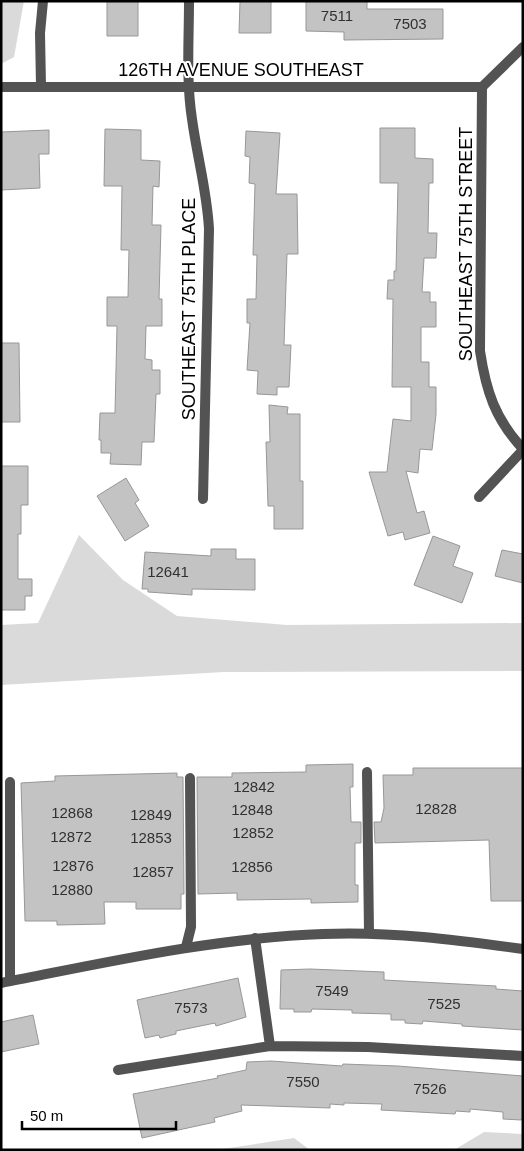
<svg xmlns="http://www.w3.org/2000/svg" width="524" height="1151" font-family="Arial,sans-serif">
  <rect width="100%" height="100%" fill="#fff"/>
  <!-- green -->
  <path fill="#dadada" d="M1 1H24L14 57 1 64Z
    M79 535 123 580 177 616 287 625 523 623V671L224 672 1 685V625L38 623Z
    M484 1132 523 1134V1150H454Z
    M294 1138 310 1150H223V1149Z"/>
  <!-- building -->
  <path fill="#c3c3c3" stroke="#979797" d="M107 1H138V36H107Z
    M240 1H271V33H239Z
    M306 1H367V9H443V39L344 40V32L306 31Z
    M380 128H415V158L433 159V183H429L428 233H437L436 258H424L422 292H430V302H436V327H421V362H429V387H436V414L432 450 420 449 418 473 406 471 417 513 424 511 430 533 405 540 403 532 388 536 369 472H387L393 419 411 421V387H392L393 299H387L388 280H394V271H396L398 183H380Z
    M105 129 141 130V160L160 161 159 187 153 186 152 225H161L159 299H162V326H146L145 359 152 360V370H160V394H156L154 442H142L141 465 110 464 111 453H101V440H99L100 413H115L117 326H107V297H128L129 250H121L122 186H104Z
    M49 130V154H39L40 188 1 190V132Z
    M246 131 280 133 276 194H297L298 254H287L284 345H291L289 387H277V395L257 394 258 371 247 370 250 323H247V299H256L257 255H253L255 184 249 183 250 157 245 156Z
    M1 343H19L20 422H1Z
    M269 405 288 407 287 414H300V481H303V529H274V506H268L266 442H270Z
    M1 466H28V505H21V534H18V579H32V596H25V610H1Z
    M126 478 139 500 135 503 149 526 125 541 97 496Z
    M433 536 460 546 453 566 473 573 462 603 414 585Z
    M211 549H236V559H255V590L192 589V595L148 592V589H142L145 552 211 556Z
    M502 550 523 554V583L495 576Z
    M353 764V787H350L351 822H361V843H355V885H358V902L311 903V899L237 900V893L198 894 197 777H232V773L306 772V765Z
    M413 768H523V901H491L489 840 375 843 374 822H381L384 808 383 775H413Z
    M177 773V777H183L184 894H181V909H136V902H104L105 924 57 925V921H25L21 783 55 781V776Z
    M310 969 384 972V980L496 986V989L523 991V1030L462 1026V1024L423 1021 422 1024 405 1023V1020H391V1014L352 1013V1010L312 1009 311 1012H294V1009H280L281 970Z
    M238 978 246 1017 216 1026 215 1023 176 1031V1034L160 1038 159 1035 145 1038 137 1000Z
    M33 1015 39 1044 1 1052V1022Z
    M271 1061 342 1066 343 1064 398 1066 523 1076V1117L521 1120 503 1119V1112L470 1109V1112L456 1111 455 1114 381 1110 382 1104 344 1103V1105L330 1104V1108L241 1105 242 1111 214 1118 215 1122 142 1138 133 1094 218 1078 217 1076 246 1070 247 1062Z"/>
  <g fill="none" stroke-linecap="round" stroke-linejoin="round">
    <!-- lane -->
    <path stroke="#535353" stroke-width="10" d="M367 772 369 933
      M10 782V981
      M255 938 270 1046
      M186 947 191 927 190 778
      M118 1070 270 1046 368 1047 523 1056"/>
    <!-- street -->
    <path stroke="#535353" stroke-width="10" d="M189 1C189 41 186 80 192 119 197 156 207 191 209 229L203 499
      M41 86 40 33 43 1
      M1 87H482
      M482 87 480 351C486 391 495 419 523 449
      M482 87 523 47
      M479 497 523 450
      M1 983C108 962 214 938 323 934 390 931 457 940 523 949"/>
  </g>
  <g text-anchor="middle" stroke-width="4" stroke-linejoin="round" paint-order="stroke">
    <!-- number labels -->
    <g font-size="15" fill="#313131">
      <text x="337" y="21">7511</text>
      <text x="410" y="29">7503</text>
      <text x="168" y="577">12641</text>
      <text x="254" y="792">12842</text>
      <text x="436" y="814">12828</text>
      <text x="252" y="815">12848</text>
      <text x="72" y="818">12868</text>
      <text x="151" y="820">12849</text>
      <text x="253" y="838">12852</text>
      <text x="71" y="842">12872</text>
      <text x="151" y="843">12853</text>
      <text x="73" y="871">12876</text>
      <text x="252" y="872">12856</text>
      <text x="153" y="877">12857</text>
      <text x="72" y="895">12880</text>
      <text x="332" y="996">7549</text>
      <text x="444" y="1009">7525</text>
      <text x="191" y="1013">7573</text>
      <text x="303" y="1087">7550</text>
      <text x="430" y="1094">7526</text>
    </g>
    <!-- street labels -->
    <g font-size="18" fill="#000" stroke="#fff">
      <text x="241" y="76">126TH AVENUE SOUTHEAST</text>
      <text transform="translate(466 244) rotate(-90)" y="6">SOUTHEAST 75TH STREET</text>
      <text transform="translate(189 309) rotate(-90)" y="6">SOUTHEAST 75TH PLACE</text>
    </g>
  </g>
  <!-- border -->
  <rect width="524" height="1151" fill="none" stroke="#000000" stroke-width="5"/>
  <!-- scale -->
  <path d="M22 1121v8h154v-8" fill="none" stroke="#000000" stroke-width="2.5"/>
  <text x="30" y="1121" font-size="15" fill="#000000" stroke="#ffffff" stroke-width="4" paint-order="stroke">50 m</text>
</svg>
